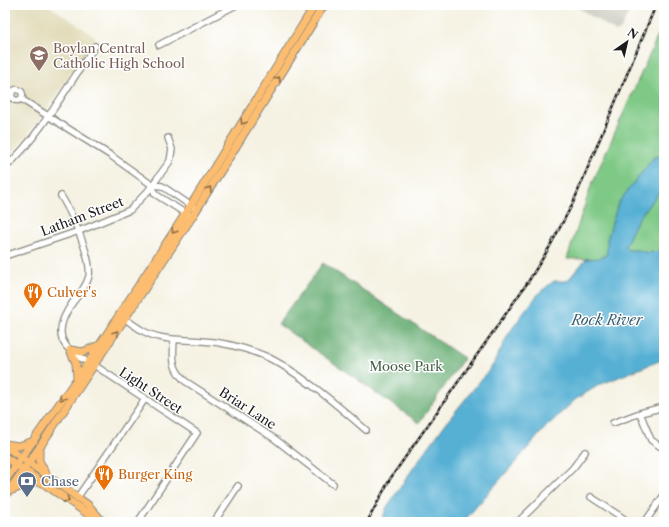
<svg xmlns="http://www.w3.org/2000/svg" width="669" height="527" font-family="'Libre Caslon Text',serif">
  <rect width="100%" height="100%" fill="#fff"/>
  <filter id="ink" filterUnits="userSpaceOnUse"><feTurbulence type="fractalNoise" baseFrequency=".025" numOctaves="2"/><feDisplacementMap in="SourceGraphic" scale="8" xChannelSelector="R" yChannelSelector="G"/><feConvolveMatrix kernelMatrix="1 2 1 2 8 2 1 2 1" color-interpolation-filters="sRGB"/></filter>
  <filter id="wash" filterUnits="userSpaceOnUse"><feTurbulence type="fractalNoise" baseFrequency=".012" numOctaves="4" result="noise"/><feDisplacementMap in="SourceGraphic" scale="16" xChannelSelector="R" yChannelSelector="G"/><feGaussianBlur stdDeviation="0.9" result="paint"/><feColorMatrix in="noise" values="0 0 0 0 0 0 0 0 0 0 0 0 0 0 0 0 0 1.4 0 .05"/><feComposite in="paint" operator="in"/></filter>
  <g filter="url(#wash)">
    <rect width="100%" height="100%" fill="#f5f2e3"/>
    <!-- built -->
    <path fill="#e2dcba" d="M5 5H48L96 37 41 119 5 161Z"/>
    <!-- industrial -->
    <path fill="#c5c5b8" d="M574 5H632L621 29 616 32Z"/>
    <!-- green -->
    <path fill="#7fc986" stroke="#4e7251" d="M664 22V257L567 259 591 186Z"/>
    <!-- forest -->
    <path fill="#67ad73" stroke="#426448" d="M323 263 464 358 419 423 278 324Z"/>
    <!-- water -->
    <path fill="#57b0d4" stroke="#3a6678" d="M664 155V192L661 190 638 219 625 246 628 250H638L647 253 664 250V359L599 385 576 399 546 427 463 522H381L387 507 414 467 446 423 493 365 509 333 525 311 540 292 554 281H567L586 259 600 258 607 254V240L618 203 654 157Z"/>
  </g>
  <g filter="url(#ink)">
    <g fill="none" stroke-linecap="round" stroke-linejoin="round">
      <!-- minor casing -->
      <g stroke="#888780" stroke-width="8">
        <path id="minor" d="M159 45 236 5
          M11.5 95a5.5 5.5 0 1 1 11 0a5.5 5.5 0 1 1-11 0Z
          M21 99 110 155 152 185 155 194 188 215
          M5 168C41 134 67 87 95 46
          M152 185 162 186 193 207
          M61 196C71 212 92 257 89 276 87 285 79 295 73 302 50 334 61 350 94 365L197 433 138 522
          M5 256 79 231 130 210 148 191 170 161 172 149 168 138
          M122 317C130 322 137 328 145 332 163 341 183 339 202 341 223 342 245 348 265 356 298 371 338 406 366 430
          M174 340C173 358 171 367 185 381L275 439 333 484
          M640 413 651 440 664 449
          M613 423 640 413 664 407
          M591 497 629 522
          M77 498 145 399
          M214 522 238 486
          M518 522 573 468 585 452
          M645 522 664 495"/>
      </g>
      <!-- major casing -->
      <g stroke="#888780" stroke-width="9">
        <path id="major" d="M70 350 83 352 97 346
          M70 350 76 363 77 377
          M5 444 19 446 34 441
          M5 446 88 505 103 522
          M39 448V461L46 474
          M5 457 91 516H96
          M5 465V473
          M5 481 88 363 186 213 315 5
          M8 491C21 489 24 481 40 482
          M5 496 39 448 192 217 324 5"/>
      </g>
      <!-- minor -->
      <use href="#minor" stroke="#fff" stroke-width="5.5"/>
      <!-- major -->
      <use href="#major" stroke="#fcbd6f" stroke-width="7"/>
      <!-- rail casing -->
      <g stroke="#1c1c1c" stroke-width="2.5">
        <path id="rail" d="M367 522 390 479 528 282 549 248 573 203 656 5"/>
      </g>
      <!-- rail -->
      <use href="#rail" stroke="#fff" stroke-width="1" stroke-dasharray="3" stroke-linecap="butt"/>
    </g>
    <!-- one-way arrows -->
    <defs><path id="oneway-chevron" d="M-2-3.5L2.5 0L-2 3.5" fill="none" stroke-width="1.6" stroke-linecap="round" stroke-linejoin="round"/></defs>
    <g stroke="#8c6c46">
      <use href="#oneway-chevron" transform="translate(278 79) rotate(-58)"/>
      <use href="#oneway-chevron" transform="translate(243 122) rotate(123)"/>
      <use href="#oneway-chevron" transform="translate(209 189) rotate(-58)"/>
      <use href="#oneway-chevron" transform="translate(174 231) rotate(124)"/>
      <use href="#oneway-chevron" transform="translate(116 333) rotate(-56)"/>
      <use href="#oneway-chevron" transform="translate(62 398) rotate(124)"/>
      <use href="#oneway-chevron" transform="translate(67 500) rotate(33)"/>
    </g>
  </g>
  <!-- icons -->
  <defs>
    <g id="school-pin" transform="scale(1)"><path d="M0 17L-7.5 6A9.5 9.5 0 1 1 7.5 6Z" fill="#8d6e63" stroke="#fff"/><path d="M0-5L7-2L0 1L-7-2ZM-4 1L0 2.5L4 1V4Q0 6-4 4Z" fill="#fff"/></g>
    <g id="restaurant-pin" transform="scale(1)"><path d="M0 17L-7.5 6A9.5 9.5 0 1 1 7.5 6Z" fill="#e8710a" stroke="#fff"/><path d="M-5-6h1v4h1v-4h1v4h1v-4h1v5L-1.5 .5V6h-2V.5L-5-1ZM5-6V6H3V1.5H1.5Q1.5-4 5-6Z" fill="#fff"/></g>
    <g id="bank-pin" transform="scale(1)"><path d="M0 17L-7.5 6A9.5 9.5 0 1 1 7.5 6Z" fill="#5c6f8a" stroke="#fff"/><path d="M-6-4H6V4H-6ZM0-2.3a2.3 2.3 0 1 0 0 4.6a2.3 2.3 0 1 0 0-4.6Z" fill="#fff"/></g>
  </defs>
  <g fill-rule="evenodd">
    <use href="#school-pin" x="39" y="55"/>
    <use href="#restaurant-pin" x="33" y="292"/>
    <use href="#restaurant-pin" x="104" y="474"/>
    <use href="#bank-pin" x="27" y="481"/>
  </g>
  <g text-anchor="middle" stroke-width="3" stroke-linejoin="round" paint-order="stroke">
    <!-- education labels -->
    <g font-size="13" fill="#785e54" stroke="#fff" text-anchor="start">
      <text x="53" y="53">Boylan Central<tspan x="53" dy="15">Catholic High School</tspan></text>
    </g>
    <!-- street labels -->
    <g font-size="13" fill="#1c1c1c" stroke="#fff">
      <text transform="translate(82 216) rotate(-21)" y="5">Latham Street</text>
      <text transform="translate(151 390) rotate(33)" y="5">Light Street</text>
      <text transform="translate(248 408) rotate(33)" y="5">Briar Lane</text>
    </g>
    <!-- food labels -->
    <g font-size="13" fill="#c56008" stroke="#fff" text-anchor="start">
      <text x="47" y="297">Culver's</text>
      <text x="118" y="479">Burger King</text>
    </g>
    <!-- park labels -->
    <g font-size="13" fill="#446146" stroke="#fff">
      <text x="406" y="371">Moose Park</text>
    </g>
    <!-- service labels -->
    <g font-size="13" fill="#4e5e75" stroke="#fff" text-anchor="start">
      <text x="41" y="486">Chase</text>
    </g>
    <!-- water labels -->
    <g font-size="14" font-style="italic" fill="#375f6f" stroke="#fff">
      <text x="607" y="325">Rock River</text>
    </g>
  </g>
  <!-- margin -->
  <rect width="669" height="527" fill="none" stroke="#fff" stroke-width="20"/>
  <!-- north arrow -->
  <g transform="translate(627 42) rotate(34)" stroke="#ffffff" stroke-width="3" paint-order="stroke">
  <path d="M0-3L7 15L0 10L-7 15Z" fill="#1c1c1c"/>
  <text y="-6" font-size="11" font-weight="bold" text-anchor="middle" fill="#1c1c1c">N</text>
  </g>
</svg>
